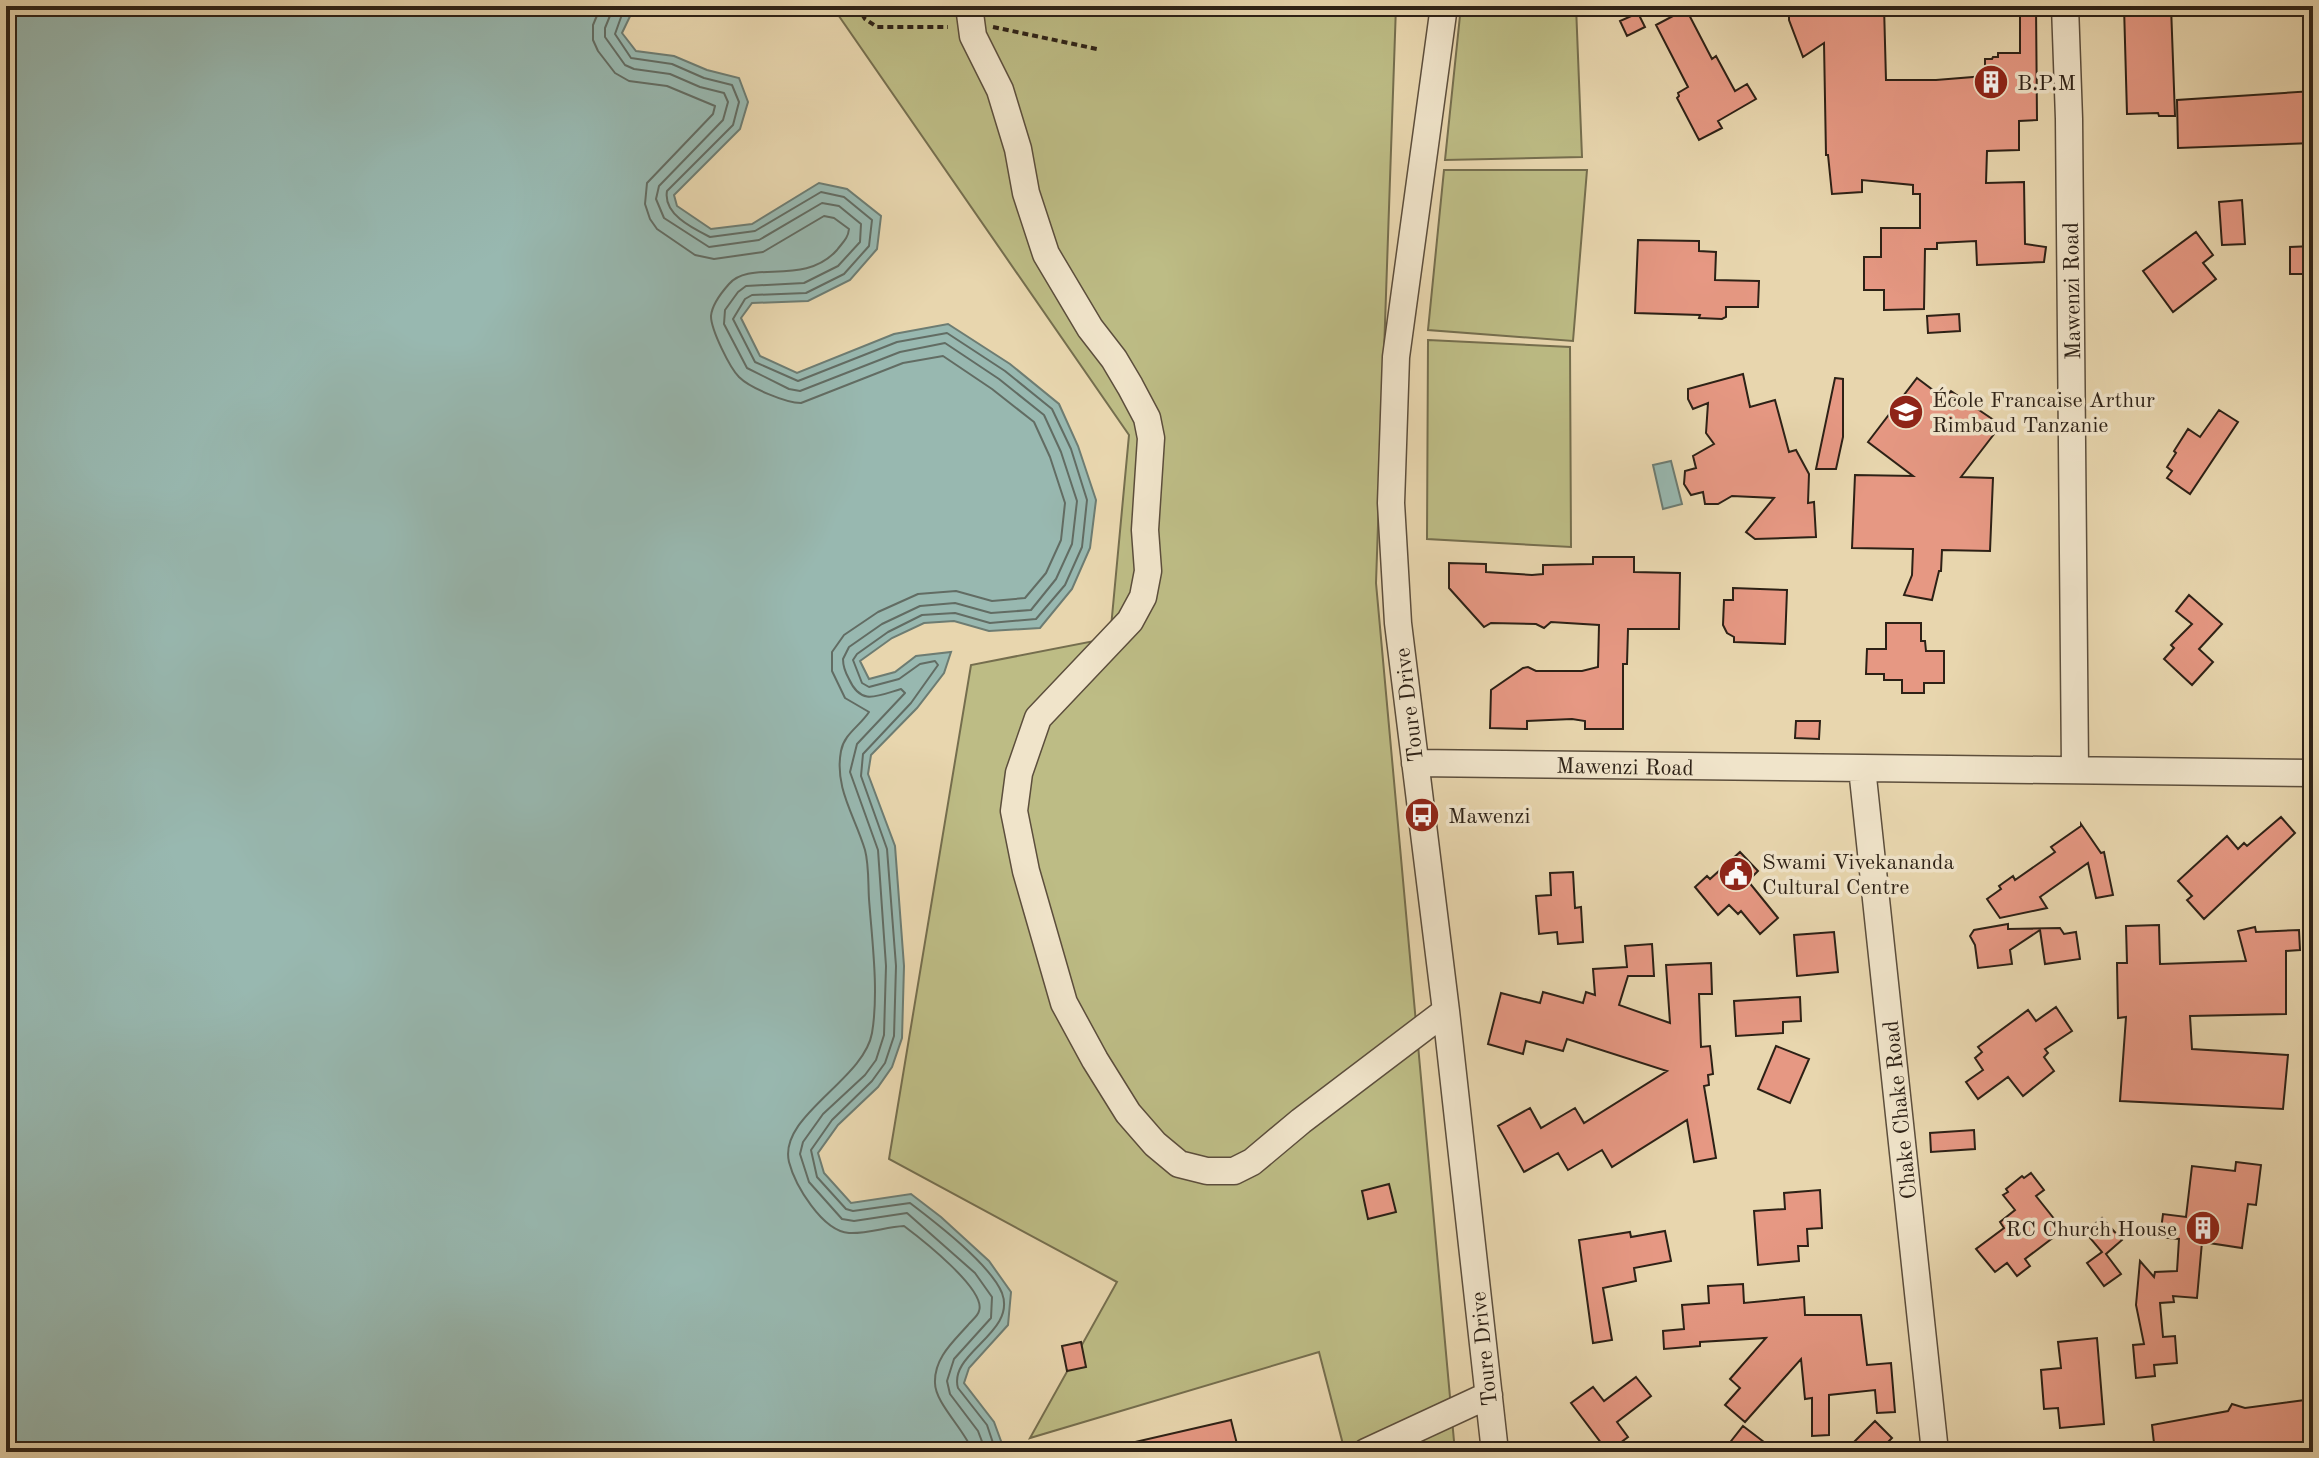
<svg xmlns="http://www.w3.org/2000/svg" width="2319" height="1458" font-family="'Old Standard TT',serif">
  <rect width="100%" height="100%" fill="#e8d6ae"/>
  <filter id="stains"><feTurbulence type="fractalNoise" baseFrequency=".0025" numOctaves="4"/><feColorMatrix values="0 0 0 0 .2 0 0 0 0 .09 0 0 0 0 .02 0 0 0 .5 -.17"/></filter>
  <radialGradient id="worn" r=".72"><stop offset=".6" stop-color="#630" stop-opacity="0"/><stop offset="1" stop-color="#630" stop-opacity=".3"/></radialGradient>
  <!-- green -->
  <path fill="#bdbc85" stroke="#756e4e" stroke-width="2" d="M832 6H1396L1376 583 1455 1452H1345L1319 1352 1030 1438 1117 1282 889 1159 971 665 1110 638 1129 435Z
    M1461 6H1576L1582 157 1445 160Z
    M1444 170H1587L1573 341 1428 330Z
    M1428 340 1570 347 1571 547 1427 539Z"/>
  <!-- water -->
  <path fill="#98b8b0" stroke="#6d7c72" stroke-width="2" d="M6 6H635L622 33 636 51 674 56 707 70 739 78 748 102 740 129 674 195 677 206 711 229 752 224 819 183 847 189 881 216 877 249 850 280 808 301 752 303 741 318 760 356 797 373 894 334 948 324 1010 364 1059 404 1078 446 1096 500 1090 548 1072 589 1040 628 989 631 954 621 924 623 892 638 860 661 869 679 895 672 916 656 951 652 944 673 917 708 871 755 868 774 895 846 904 966 902 1038 892 1067 878 1087 838 1125 818 1153 824 1173 851 1203 911 1194 941 1217 989 1261 1011 1292 1008 1325 969 1368 964 1383 994 1422 1005 1452H6Z
    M1671 461 1682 504 1663 509 1653 465Z"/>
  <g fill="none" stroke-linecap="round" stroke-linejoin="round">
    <!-- shore -->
    <path stroke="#626c63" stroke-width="2" d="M601 6 593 25V40L598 51 615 73 629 81 667 86 715 106 713 114 647 183 645 204 650 219 657 229 695 255 714 259 763 252 824 216 834 218 849 229C848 239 842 243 837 250 804 287 751 259 729 284 721 293 712 304 711 316 711 330 730 368 739 377 750 388 786 403 801 403L903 363 943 356 992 389 1034 422 1050 457 1065 503 1061 540 1046 573 1025 598 992 601 956 591 918 594 878 612 844 635 832 652V671L845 698 869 712C860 726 844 734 841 751 834 788 855 816 865 850 869 865 868 883 869 899 872 940 879 992 872 1033 864 1080 778 1116 789 1162 795 1185 822 1231 849 1233 867 1234 886 1227 904 1226 920 1238 987 1290 979 1311 978 1316 971 1321 968 1325 953 1342 934 1358 935 1383 935 1403 965 1430 973 1452
      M614 6 605 28V37L625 65 634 69 670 74 700 87 724 93 728 102 723 120 659 186 656 199 664 218 709 247 759 240 822 203 839 206 861 224 860 242 838 266 804 283 746 286 738 292 725 310 724 324 747 368 789 389 800 391 900 352 945 343 999 379 1044 415 1061 452 1077 501 1072 544 1056 579 1031 610 991 613 955 603 920 606 882 624 849 647 843 659C843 667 845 672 849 679 861 706 877 696 901 689L905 693 857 744 850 772 878 850 886 966 884 1035 876 1060 865 1075 823 1114 803 1142 800 1154 809 1182 842 1219 854 1221 907 1213 975 1273 992 1297 991 1318 954 1359 947 1381 950 1394 978 1431 986 1452
      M625 6 615 34 631 58 672 64 704 78 732 85 739 102 733 125 667 191C663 214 692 228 710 237L755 231 821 192 844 197 872 220 869 246 844 274 806 293 752 295 745 299 733 319 755 362 798 381 897 342 947 333 1005 371 1052 409 1071 449 1087 500 1082 547 1065 585 1036 619 990 623 955 613 922 615 888 632 857 654 853 660 862 683 869 687 899 679 920 664 935 661 938 665 911 703 863 754 861 776 887 849 896 966 894 1036 885 1063 872 1081 832 1120 811 1150 817 1177 846 1209 853 1211 910 1203C935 1222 990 1264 1002 1293 1017 1333 948 1353 958 1388L987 1425 996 1452"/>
  </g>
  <!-- building -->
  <path fill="#e69883" stroke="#2d2116" stroke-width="2" d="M1789 6H1884L1886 80H1936L1985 76V59H1992L1993 57H1998V53H2020V6H2036L2037 120 2019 121V150L1987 151 1986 183 2024 182 2025 244 2046 247 2044 262 1977 265 1976 241 1937 243V249H1925L1924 309 1884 310V290H1864V257H1881V228H1920V194H1913V185L1862 180V192L1832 194 1828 155H1826L1824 43 1803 57 1789 20Z
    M2124 6H2171L2175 116H2159L2158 113 2127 114Z
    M1686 9 1712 59 1716 56 1735 91 1747 84 1756 99 1718 121 1722 128 1699 140 1677 98 1679 96 1678 93 1688 87 1656 25Z
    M1638 13 1645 27 1627 36 1620 21Z
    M2313 91V143L2178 148 2177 100Z
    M2242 200 2245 244 2222 245 2219 202Z
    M2196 232 2213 255 2203 263 2216 279 2173 312 2143 271Z
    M1638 240 1699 241V251L1716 252 1715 280 1759 281 1758 307H1726V317L1722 319 1699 318 1700 315 1635 313Z
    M2313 246V274H2290V247Z
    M1959 314 1960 331 1928 333 1927 316Z
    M1743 374 1750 407 1775 400 1789 452 1796 450 1809 474 1808 503 1814 502 1816 537 1755 539 1746 532 1774 498 1732 496 1718 504H1705L1703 492 1691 495 1684 484 1685 471 1696 468 1693 456 1714 444 1706 433 1708 403 1693 409 1688 399V389Z
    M1835 378 1843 379V437L1836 469H1816Z
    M1917 378 1945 399 1951 391 2001 425 1961 477 1993 478 1990 551 1942 550 1941 571H1939L1932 600 1904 595 1912 575 1913 549 1852 548 1855 475 1913 476 1868 442Z
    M2219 410 2238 422 2190 494 2167 478 2172 471 2167 467 2176 453 2174 451 2188 429 2200 437Z
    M1593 557H1634V572L1680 573 1679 629H1628L1627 664H1623V729H1585V721L1572 719 1527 721V729L1490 728 1491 690 1523 668 1528 667 1536 671H1582L1598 667 1599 625 1551 622 1544 628 1536 624 1491 623 1484 627 1449 588V563L1486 564V572L1532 575 1543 574V565L1593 564Z
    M1733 588 1787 590 1785 644 1734 642V637L1727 633 1723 625 1724 600H1733Z
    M2189 595 2222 624 2199 649 2213 662 2192 685 2164 659 2174 648 2171 645 2192 624 2176 611Z
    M1886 623H1921V641H1925L1926 651H1944V683H1924V693H1902V680H1884V674H1866L1867 649H1886Z
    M1796 721H1820L1819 739 1795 738Z
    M2281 817 2295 833 2204 919 2187 900 2192 896 2178 881 2227 836 2238 849 2244 843 2247 846Z
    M2081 824 2101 853 2104 852 2113 895 2096 898 2088 863 2040 897 2047 908 2000 918 1987 899 2001 889 1999 886 2013 876 2015 880 2055 852 2051 847 2081 826Z
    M1740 852 1758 871 1748 881 1778 918 1760 934 1741 911 1738 914 1729 905 1718 915 1695 887 1707 876 1710 879Z
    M1573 872 1575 908 1581 907 1583 942 1558 944 1557 932 1539 934 1536 896 1551 895 1550 873Z
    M2008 924V929L2060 928 2064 934 2076 932 2080 959 2045 964 2040 930 2010 950 2012 964 1978 968 1975 945 1970 936 1974 930Z
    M2159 925 2160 964 2246 961 2238 931 2255 927 2256 932 2299 930 2300 950 2286 951V1014L2190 1016 2192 1049 2288 1055 2283 1109 2120 1101 2126 1017 2118 1018 2117 963H2127L2126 926Z
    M1834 932 1838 972 1797 976 1794 935Z
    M1652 944 1654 976H1628L1619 1005 1670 1023 1666 965 1711 963 1712 994H1699L1701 1047 1710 1046 1713 1074 1708 1075 1709 1085 1704 1086 1716 1158 1694 1162 1687 1120 1612 1167 1602 1150 1568 1170 1558 1153 1524 1172 1498 1126 1530 1108 1541 1128 1575 1108 1584 1123 1667 1071 1567 1039 1563 1051 1526 1041 1523 1054 1488 1044 1501 993 1540 1003 1543 992 1583 1003 1586 992 1595 995 1593 969 1627 967 1625 946Z
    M1800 997 1801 1021 1783 1022V1033L1736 1036 1734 1001Z
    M2056 1007 2072 1031 2045 1049 2048 1053 2044 1057 2054 1071 2023 1096 2008 1077 1978 1099 1966 1082 1983 1070 1975 1058 1982 1052 1978 1047 2028 1010 2036 1021Z
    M1776 1046 1809 1059 1790 1103 1758 1089Z
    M1974 1130 1975 1149 1931 1152 1930 1133Z
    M2236 1162 2261 1165 2256 1205 2248 1204 2242 1248 2202 1242 2197 1298 2173 1296 2174 1302 2160 1303 2163 1337 2175 1336 2177 1363 2154 1365 2155 1376 2136 1378 2133 1345 2144 1344 2136 1305 2140 1261 2154 1277 2155 1272 2177 1271 2179 1239 2160 1237 2163 1214 2186 1217 2192 1166 2235 1171Z
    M2031 1173 2044 1190 2036 1196 2063 1230 2025 1259 2030 1266 2017 1276 2007 1263 1995 1272 1976 1249 2004 1228 2000 1222 2015 1210 2003 1195 2008 1192 2006 1189 2022 1176 2024 1178Z
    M1389 1184 1396 1212 1368 1219 1362 1191Z
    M1820 1190 1822 1228 1807 1229 1808 1246H1798L1799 1261 1758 1265 1754 1211 1785 1209 1784 1193Z
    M2102 1218 2122 1240 2106 1254 2121 1274 2104 1286 2087 1263 2102 1252 2085 1232Z
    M1665 1231 1671 1261 1634 1268 1636 1281 1603 1288 1612 1340 1593 1343 1579 1240 1630 1232 1631 1237Z
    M1743 1284 1744 1303 1804 1297 1805 1315H1861L1867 1365 1891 1363 1895 1412 1877 1413 1875 1390 1829 1395V1435L1812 1436V1398L1805 1399 1801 1359 1745 1422 1725 1405 1740 1388 1730 1379 1766 1338 1700 1342V1346L1664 1349 1663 1331 1684 1329 1682 1305 1709 1303 1708 1286Z
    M2097 1338 2104 1424 2060 1428 2058 1408 2044 1409 2041 1370 2061 1368 2058 1342Z
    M1081 1342 1086 1367 1067 1371 1062 1346Z
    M1636 1377 1651 1396 1617 1422 1628 1437 1608 1452 1571 1403 1593 1387 1604 1401Z
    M2313 1399V1452H2155L2152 1425 2228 1411 2232 1404 2245 1408Z
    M1231 1420 1239 1452H1123L1122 1445Z
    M1875 1421 1892 1438 1878 1452H1844Z
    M1743 1426 1777 1452H1737L1728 1445Z"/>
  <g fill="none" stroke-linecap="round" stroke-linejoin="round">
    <!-- minor casing -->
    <g stroke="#5c4e3c" stroke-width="29">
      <path id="minor" d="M969 6 973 36 1000 90 1018 149 1026 193 1046 254 1090 328 1114 359 1130 386 1147 418 1151 438 1145 530 1148 571 1143 597 1130 621 1038 718 1019 773 1014 811 1026 871 1064 1003 1095 1060 1128 1113 1155 1144 1179 1164 1207 1171H1234L1252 1162 1301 1121 1446 1011
        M1444 6 1396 357 1391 503 1398 623 1446 1011 1495 1452
        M2065 6 2069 119 2075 769
        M1415 763 2313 773
        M1862 768 1935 1452
        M1366 1452 1489 1395"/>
    </g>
    <!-- path -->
    <path stroke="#2d2116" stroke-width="4" stroke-dasharray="6 4" stroke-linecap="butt" d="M857 6 865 19 877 27H948
      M993 27 1097 49"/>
    <!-- minor -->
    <use href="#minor" stroke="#f0e4ca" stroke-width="26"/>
  </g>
  <!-- icons -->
  <defs>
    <g id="building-disc" transform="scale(1.8)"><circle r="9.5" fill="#8f2418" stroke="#f0e4ca"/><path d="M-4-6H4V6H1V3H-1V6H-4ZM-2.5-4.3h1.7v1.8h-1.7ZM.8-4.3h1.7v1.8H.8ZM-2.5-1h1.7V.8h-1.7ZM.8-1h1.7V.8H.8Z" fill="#fff"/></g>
    <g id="school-disc" transform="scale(1.8)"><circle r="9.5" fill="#8f2418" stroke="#f0e4ca"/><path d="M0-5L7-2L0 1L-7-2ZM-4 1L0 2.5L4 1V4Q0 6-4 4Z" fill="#fff"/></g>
    <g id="bus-disc" transform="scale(1.8)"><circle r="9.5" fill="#8f2418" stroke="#f0e4ca"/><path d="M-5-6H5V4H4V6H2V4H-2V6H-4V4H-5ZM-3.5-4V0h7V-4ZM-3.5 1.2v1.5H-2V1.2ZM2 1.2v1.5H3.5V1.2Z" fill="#fff"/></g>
    <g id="civic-disc" transform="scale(1.8)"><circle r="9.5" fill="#8f2418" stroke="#f0e4ca"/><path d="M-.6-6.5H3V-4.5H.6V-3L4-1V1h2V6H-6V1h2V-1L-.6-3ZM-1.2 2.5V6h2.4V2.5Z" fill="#fff"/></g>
  </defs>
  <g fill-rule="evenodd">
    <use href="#building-disc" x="1991" y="82"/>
    <use href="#school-disc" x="1906" y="412"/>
    <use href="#bus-disc" x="1422" y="815"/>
    <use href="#civic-disc" x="1736" y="874"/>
    <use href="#building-disc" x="2203" y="1228"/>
  </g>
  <g text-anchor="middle" stroke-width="7" stroke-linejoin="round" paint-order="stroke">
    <!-- poi labels -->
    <g font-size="22" fill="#2d2116" stroke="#f0e4ca" text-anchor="start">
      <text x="2017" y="90">B.P.M</text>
      <text x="1932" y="407">École Francaise Arthur<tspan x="1932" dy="25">Rimbaud Tanzanie</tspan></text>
      <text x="1448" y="823">Mawenzi</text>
      <text x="1762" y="869">Swami Vivekananda<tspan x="1762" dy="25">Cultural Centre</tspan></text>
      <text x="2177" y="1236" text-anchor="end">RC Church House</text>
    </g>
    <!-- street labels -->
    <g font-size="22" fill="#2d2116" stroke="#f0e4ca">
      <text transform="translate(2071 291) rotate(-91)" y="8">Mawenzi Road</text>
      <text transform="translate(1408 705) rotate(-97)" y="8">Toure Drive</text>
      <text transform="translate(1625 766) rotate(1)" y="8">Mawenzi Road</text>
      <text transform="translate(1899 1110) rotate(-96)" y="8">Chake Chake Road</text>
      <text transform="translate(1483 1349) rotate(-96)" y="8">Toure Drive</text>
    </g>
  </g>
  <!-- margin -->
  <rect width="2319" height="1458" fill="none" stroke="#e8d6ae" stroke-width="32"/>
  <rect x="8" y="8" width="2303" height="1442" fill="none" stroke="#2d2116" stroke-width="4"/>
  <rect x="16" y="16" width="2287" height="1426" fill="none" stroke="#2d2116" stroke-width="2"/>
  <rect width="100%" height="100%" filter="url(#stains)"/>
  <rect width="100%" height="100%" fill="url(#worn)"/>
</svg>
